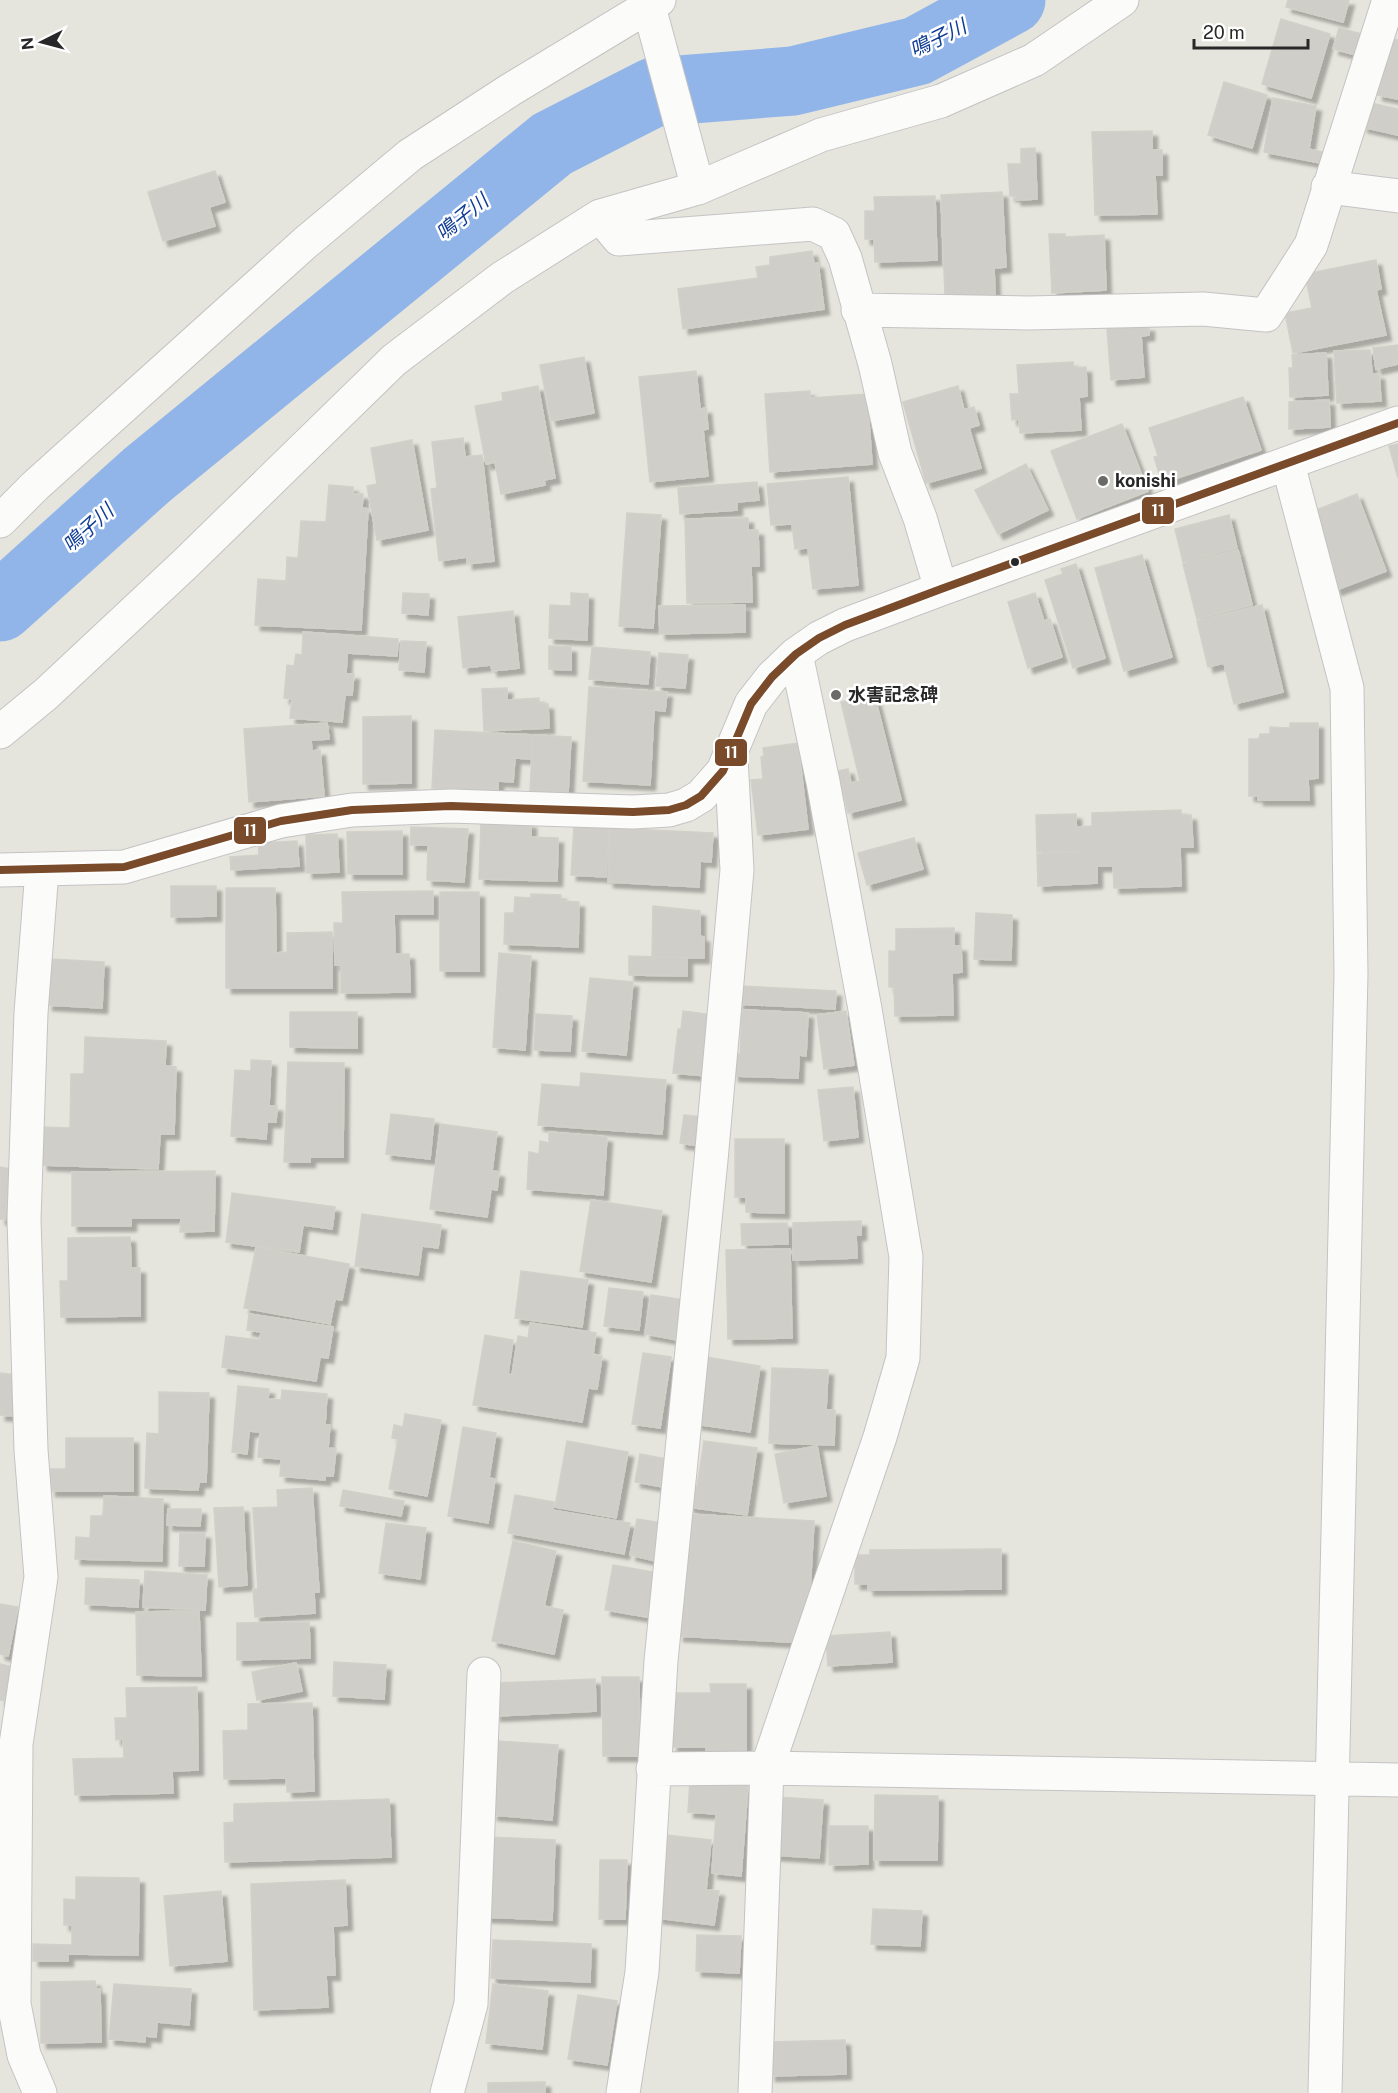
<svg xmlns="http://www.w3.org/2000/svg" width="1398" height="2093" font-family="'Public Sans','Noto Sans JP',sans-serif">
  <defs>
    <filter id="shadow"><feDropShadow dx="5.5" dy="5.5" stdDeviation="1.5" flood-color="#0004"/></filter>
  </defs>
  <rect width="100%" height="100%" fill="#e6e5dd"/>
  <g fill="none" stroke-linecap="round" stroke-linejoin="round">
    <!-- river -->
    <path stroke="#91b5e8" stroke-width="69" d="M0 607 147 475 552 144 654 92 793 81 917 51 1011 0"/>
  </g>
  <!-- building -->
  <path fill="#cfcec8" stroke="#d1d0c9" stroke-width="1.5" filter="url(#shadow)" d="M1288 0H1349L1343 22 1286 7Z
    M1281 19 1330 34 1311 98 1262 84Z
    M1339 28 1362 34 1356 55 1333 49Z
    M1386 38 1398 40V99L1377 95Z
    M1224 82 1267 95 1252 148 1208 135Z
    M1273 98 1316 106 1309 149 1323 152 1321 163 1264 152Z
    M1367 102 1398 109V135L1362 127Z
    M1152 131V150H1162V175H1155L1157 214 1095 215 1092 132Z
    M1035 148 1037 199 1016 200 1015 196H1010L1008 164H1021V149Z
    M215 171 225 202 209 207 215 226 163 241 148 192Z
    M1002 192 1006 267 994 268 995 294 945 296 941 195Z
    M935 196 937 260 875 262 874 239H865V211H875L874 197Z
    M1049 234H1065V237L1104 235 1106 290 1052 293Z
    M812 251 814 264 818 263 824 309 683 329 678 289 758 278 756 267 770 265V257Z
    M1376 260 1381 289 1376 290 1386 335 1293 353 1285 313 1312 308 1305 274Z
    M1149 326V335L1141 336 1144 377 1111 380 1107 329Z
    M1398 345V364L1376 369 1373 348Z
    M1370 350 1372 374H1379L1381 401 1337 403 1334 351Z
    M1326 353 1328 395 1290 397 1289 368H1293L1292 355Z
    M584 357 594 413 551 421 540 365Z
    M1073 362 1074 368 1086 367 1087 396 1079 397 1081 430 1020 433 1019 419 1012 420 1010 394H1019L1017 365Z
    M696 371 700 409 706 408 708 429 703 430 708 476 650 482 639 377Z
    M538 386 555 478 544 480 545 485 501 494 495 462 486 464 475 406 503 401 502 393Z
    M958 386 964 410 974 407 979 425 969 428 981 468 926 483 903 402Z
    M810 391V398L867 394 872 464 770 472 765 394Z
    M1243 397 1261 450 1162 483 1154 457 1158 456 1149 428Z
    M1329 400 1330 427 1289 429V402Z
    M1122 424 1148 491 1077 519 1051 451Z
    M463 438 465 457 482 455 494 561 467 564V557L439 561 431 489 437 488 432 442Z
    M412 440 428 530 377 540 367 486 377 484 371 448Z
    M1398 444V478L1389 446Z
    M1026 464 1048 510 998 534 975 490Z
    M848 477 858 585 813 589 808 548 795 549 792 524 771 525 767 484Z
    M757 482 759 500 737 502V510L680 514 678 488Z
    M329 485 353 487V494H363L362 508 368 509 361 630 255 625 258 579 286 581 287 557 298 558 301 521 326 522Z
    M1357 494 1386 571 1336 590 1328 569 1334 566 1311 512Z
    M627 513 661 515 653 628 619 626Z
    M1229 515 1237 548 1183 562 1175 529Z
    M748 518V530H758L759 566H751L752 602 687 603 685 519Z
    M1238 550 1252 605 1197 619 1183 564Z
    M1142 555 1172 657 1124 671 1095 568Z
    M1076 564 1105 658 1073 668 1045 580 1063 574 1061 569Z
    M403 593 429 594 428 615 402 613Z
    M571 593 588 594 587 640 549 638 550 605 571 606Z
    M1035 593 1044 621 1050 619 1062 657 1028 668 1008 602Z
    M745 605V632L660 634 659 606Z
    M1262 605 1283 692 1234 704 1224 663 1208 667 1197 621Z
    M513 611 519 668 492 671 491 665 463 668 458 617Z
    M303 632 398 639 397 656 347 653 346 674H354L352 695H345L342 722 290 718 292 699 284 698 287 665 294 666 296 654 302 655Z
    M401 641 426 642 424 672 399 670Z
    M549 646 571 647V670L549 669Z
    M592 647 650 652 648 684 589 679Z
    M659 653 688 655 685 688 656 686Z
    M589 687 667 692 665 711 654 710 650 785 583 781Z
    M507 688V700L539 698V704H548L549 728 484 731 482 689Z
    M874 694 901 800 848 813 838 771 848 769 851 783 860 781 841 702Z
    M411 716V783L363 784V717Z
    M327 723 329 739 311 740 312 751 320 750 324 796 249 802 244 729Z
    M1290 723H1318V778L1308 779 1309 800H1258V796H1249V739H1259L1260 734H1270V727L1290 728Z
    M435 730 533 735 531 759 515 758 513 782 498 781V791L432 788Z
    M533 735 571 737 568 793 530 791Z
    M798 743 808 829 758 835 751 780 763 779 761 757 764 756 763 748Z
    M1181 810V815H1191L1193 847H1180L1181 886 1114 888 1113 866H1097V883L1038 886 1037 854 1079 852 1078 827 1092 826V813Z
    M1076 814 1077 851 1037 852 1036 815Z
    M481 821 531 823V837L558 838 557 881 479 879Z
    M574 826 609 828 606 877 571 875Z
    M411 827 468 829 464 882 427 880 428 845H410Z
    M610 828 713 833 711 862 700 861 699 887 608 882Z
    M402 831V874H348L347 832Z
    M337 834 339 872 307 873 306 835Z
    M914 838 923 869 867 885 858 853Z
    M297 841 299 866 231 870 230 857 259 855 258 843Z
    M171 886H216V916L171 917Z
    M226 888H275L276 953 287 952V933L332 932V988H226Z
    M433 891V914H394L395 954H409L410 992 341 993V965H335L334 923H343L342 892Z
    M440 892H479V971H440Z
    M531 894 561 895V901L579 902 578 947 504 944 505 913H514L515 897 531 898Z
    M653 906 700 911V936L704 937V958L652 957Z
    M976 913 1012 915 1011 960 974 959Z
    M954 928V946H961L962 972 952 973 953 1015 895 1016 894 987H889V951H896V929Z
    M499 953 531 956 525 1050 493 1047Z
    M629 956 687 958V976L629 975Z
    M50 959 104 962 102 1008 47 1005Z
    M590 978 633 982 626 1055 582 1051Z
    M739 986 836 991 835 1009 738 1004Z
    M742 1010 808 1013 806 1056 799 1055 798 1078 733 1076 734 1054H740Z
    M683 1011 713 1015 706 1076 673 1073 678 1029H681Z
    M846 1011 854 1065 824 1069 817 1015Z
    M290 1012H357V1048L290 1047Z
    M536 1014 572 1016 570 1051 534 1050Z
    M85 1037 166 1041 165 1066 176 1067 174 1134H160L158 1169 42 1165 43 1127 70 1128 71 1074H84Z
    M251 1060 271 1061 269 1106H277L276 1122H267L266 1139 231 1136 235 1070 251 1071Z
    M288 1062 344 1063 343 1157H310V1162H284Z
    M581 1073 666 1080 662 1134 538 1125 542 1084 580 1087Z
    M853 1087 858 1137 824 1141 818 1090Z
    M391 1114 434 1119 430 1159 386 1154Z
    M684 1115 702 1117 699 1146 680 1143Z
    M441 1124 497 1132 492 1171 499 1172 497 1190 491 1189 487 1217 430 1209Z
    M549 1132 607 1137 603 1195 527 1189 529 1152 539 1154 540 1141 549 1143Z
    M735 1139H784V1213L746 1212V1197H735Z
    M0 1167 11 1169 5 1220 0 1219Z
    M215 1171 214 1231 180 1232 181 1218H131V1226H72V1172Z
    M232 1193 335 1207 332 1229 303 1225 299 1252 226 1242Z
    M591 1200 662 1211 651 1282 580 1271Z
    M362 1214 441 1225 438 1248 422 1246 418 1275 355 1266Z
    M861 1221V1235H856L857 1258 793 1260V1223Z
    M787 1223 788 1244 742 1245 741 1224Z
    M130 1237 131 1268H140V1316L61 1317 60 1281H68V1238Z
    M256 1247 349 1264 342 1300 335 1299 330 1324 244 1308Z
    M790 1249 792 1338 728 1339 726 1250Z
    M521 1271 588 1280 582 1327 515 1318Z
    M609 1288 643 1292 639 1330 604 1326Z
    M651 1295 684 1300 678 1340 645 1334Z
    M249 1314 333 1327 328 1358 320 1357 316 1381 222 1367 226 1336 260 1340 261 1332 247 1330Z
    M530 1323 596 1333 593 1354 602 1356 597 1389 588 1388 582 1422 473 1405 485 1335 513 1340 508 1374 512 1375 518 1336 528 1338Z
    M643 1353 671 1357 660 1428 632 1424Z
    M706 1357 760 1366 750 1432 696 1424Z
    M772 1368 828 1370 826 1410H835L834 1445 769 1443Z
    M0 1373 16 1375 14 1416 0 1415Z
    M238 1386 269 1389 268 1399 281 1400 282 1390 327 1394 325 1425H330L328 1448 336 1449 333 1476H325V1480L280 1476 281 1459 258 1457 260 1432 249 1431 247 1454 232 1452Z
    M159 1392 209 1393 206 1482H199L198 1490 145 1488 147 1433 159 1434Z
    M405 1414 441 1420 427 1496 389 1489 398 1439 392 1438 394 1425 403 1427Z
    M463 1427 496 1433 489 1478 495 1479 488 1523 448 1516Z
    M66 1438H133V1491H50V1469H66Z
    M567 1441 628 1452 616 1518 555 1507Z
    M704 1441 757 1448 747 1515 688 1507 691 1486 697 1487Z
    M817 1446 826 1496 784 1503 775 1454Z
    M640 1454 667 1459 662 1487 635 1482Z
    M312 1488 319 1592H314L315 1613 255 1617 253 1589H258L253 1508 278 1507 277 1490Z
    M343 1490 404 1501 401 1516 340 1506Z
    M515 1495 554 1502 552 1510 630 1523 624 1554 508 1533Z
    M104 1496 163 1499 162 1561 75 1559 76 1537 90 1538 91 1516H103Z
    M243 1507 247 1585 219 1587 214 1508Z
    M168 1509H201L200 1526 167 1525Z
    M684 1514 814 1521 807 1643 678 1636Z
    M637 1519 663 1523 656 1561 630 1555Z
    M386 1523 426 1528 420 1579 379 1573Z
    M180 1533H205L204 1566H179Z
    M513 1541 556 1551 544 1606 563 1610 554 1654 492 1641Z
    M1001 1549V1589L868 1590V1584H855V1555H870V1550Z
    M613 1565 659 1573 652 1618 605 1610Z
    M145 1571 207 1575 205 1610 143 1607Z
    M86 1578 139 1580 138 1607 85 1604Z
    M0 1604 18 1607 8 1656 0 1654Z
    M199 1611 201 1676 137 1675 136 1612Z
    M309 1622 310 1658 237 1660V1623Z
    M890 1632 892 1662 828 1666 826 1636Z
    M334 1662 386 1665 384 1699 333 1696Z
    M296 1663 302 1691 257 1700 252 1672Z
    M0 1664 13 1667 7 1701 0 1700Z
    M602 1677H639L640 1756H603Z
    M595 1679 596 1711 495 1716 494 1683Z
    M710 1684H746V1752H706V1747H672V1693H711Z
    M197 1687 198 1770 172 1771 173 1793 75 1795 73 1759 124 1758 123 1739 116 1740 115 1718H127L126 1688Z
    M312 1703 314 1791 287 1792 286 1778 224 1779 223 1731 248 1730V1704Z
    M497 1741 558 1745 552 1820 492 1815Z
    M690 1781 748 1786 741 1876 712 1873 716 1814 688 1812Z
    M875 1795 938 1796 937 1860H874Z
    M777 1797 823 1800 819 1858 773 1855Z
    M389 1799 391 1857 225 1862 224 1823 234 1822V1804Z
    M829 1826H868V1864L829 1865Z
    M666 1835 711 1840 706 1890 719 1891 714 1925 657 1918Z
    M488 1837 555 1840 552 1920 485 1917Z
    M600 1860H627L625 1919H599Z
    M76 1877 139 1878 138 1955 68 1954V1961H33V1944L72 1945V1925H64V1899L76 1900Z
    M345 1880 347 1925 333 1926 335 1975H326L328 2007 254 2010 251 1884Z
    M221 1891 227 1961 170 1966 164 1896Z
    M873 1909 922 1911 920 1946 871 1944Z
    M697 1935 741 1936 739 1973 696 1971Z
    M493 1940 591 1944 590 1982 491 1978Z
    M95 1981 96 1989H100L101 2042 41 2043V1982Z
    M114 1984 191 1989 189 2025 157 2022 156 2037 145 2036V2042L109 2039Z
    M493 1984 548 1991 542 2049 486 2043Z
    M578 1995 617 2001 607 2065 568 2059Z
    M845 2040 846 2074 770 2076V2042Z
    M545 2082V2093H488V2083Z"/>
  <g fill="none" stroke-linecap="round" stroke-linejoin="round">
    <!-- minor casing -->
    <g stroke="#c4c3c3" stroke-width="35">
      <path id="minor" d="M649 7 698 188
        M1328 187 1398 196
        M600 216 619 239 813 224 834 234 845 258 875 364 895 453 920 518 941 589
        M858 310 1029 313 1203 309 1266 315 1311 245 1389 0
        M1288 464 1347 688 1351 974 1325 2093
        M0 521 35 486 305 243 410 155 510 90 659 0
        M0 732 46 694 185 564 394 360 502 278 600 216 698 188 821 135 941 101 1034 60 1122 0
        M0 870 124 867 281 821 352 810 451 806 633 812 669 810 686 805 701 796 723 771 751 704 772 677 796 654 819 638 845 625 941 589 1398 423
        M653 1769 767 1768 1398 1780
        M40 2093 24 2055 14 2004 16 1744 41 1577 31 1450 24 1219 31 1013 42 870
        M447 2093 471 2004 484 1674
        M623 2093 642 1972 661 1661 711 1160 737 870 731 757
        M755 2093 767 1768 880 1437 903 1358 906 1257 865 1009 823 782 796 654"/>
    </g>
    <!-- minor -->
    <use href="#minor" stroke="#fbfbfa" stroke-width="33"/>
    <!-- bus-1 casing -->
    <g stroke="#fff" stroke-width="12">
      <path id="bus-1" d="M0 870 124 867 281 821 352 810 451 806 633 812 669 810 686 805 701 796 723 771 751 704 772 677 796 654 819 638 845 625 941 589 1398 423"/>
    </g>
    <!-- bus-1 -->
    <use href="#bus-1" stroke="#7a4b2a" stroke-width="8"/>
  </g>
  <!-- markers -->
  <g fill="#6a6a67" stroke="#fff" stroke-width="2">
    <circle cx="1103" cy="481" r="6"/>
    <circle cx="836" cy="695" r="6"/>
  </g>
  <circle fill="#282828" stroke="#fff" stroke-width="2" cx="1015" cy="562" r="5"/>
  <g text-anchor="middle" stroke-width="5" stroke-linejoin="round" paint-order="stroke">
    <!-- poi labels -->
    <g font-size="18" font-weight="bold" fill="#282828" stroke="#fff" text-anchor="start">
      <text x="1115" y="487">konishi</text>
      <text x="848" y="701">水害記念碑</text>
    </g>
    <!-- water labels -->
    <g font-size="20" font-style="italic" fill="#0f3c95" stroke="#fff">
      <text transform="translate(938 38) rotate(-26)" y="7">鳴子川</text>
      <text transform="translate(462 217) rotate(-39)" y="7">鳴子川</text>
      <text transform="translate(88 528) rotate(-42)" y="7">鳴子川</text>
    </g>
  </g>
  <g stroke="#fff" stroke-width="2">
    <rect x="1141" y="496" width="34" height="29" rx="6" fill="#7a4b2a"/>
    <rect x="714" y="738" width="34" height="29" rx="6" fill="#7a4b2a"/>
    <rect x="233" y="816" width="34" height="29" rx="6" fill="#7a4b2a"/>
  </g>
  <g font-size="16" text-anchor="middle" font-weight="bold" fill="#fff">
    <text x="1158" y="516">11</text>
    <text x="731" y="758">11</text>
    <text x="250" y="836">11</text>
  </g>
  <!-- north arrow -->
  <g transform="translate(42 42) rotate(264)" stroke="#ffffff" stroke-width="4.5" paint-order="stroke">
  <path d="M0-4.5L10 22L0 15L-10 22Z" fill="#282828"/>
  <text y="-9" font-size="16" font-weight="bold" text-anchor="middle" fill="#282828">N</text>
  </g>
  <!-- scale -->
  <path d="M1194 39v9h114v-9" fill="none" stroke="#282828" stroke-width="3"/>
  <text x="1203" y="39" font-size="18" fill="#282828" stroke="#ffffff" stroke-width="4.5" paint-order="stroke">20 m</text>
</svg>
